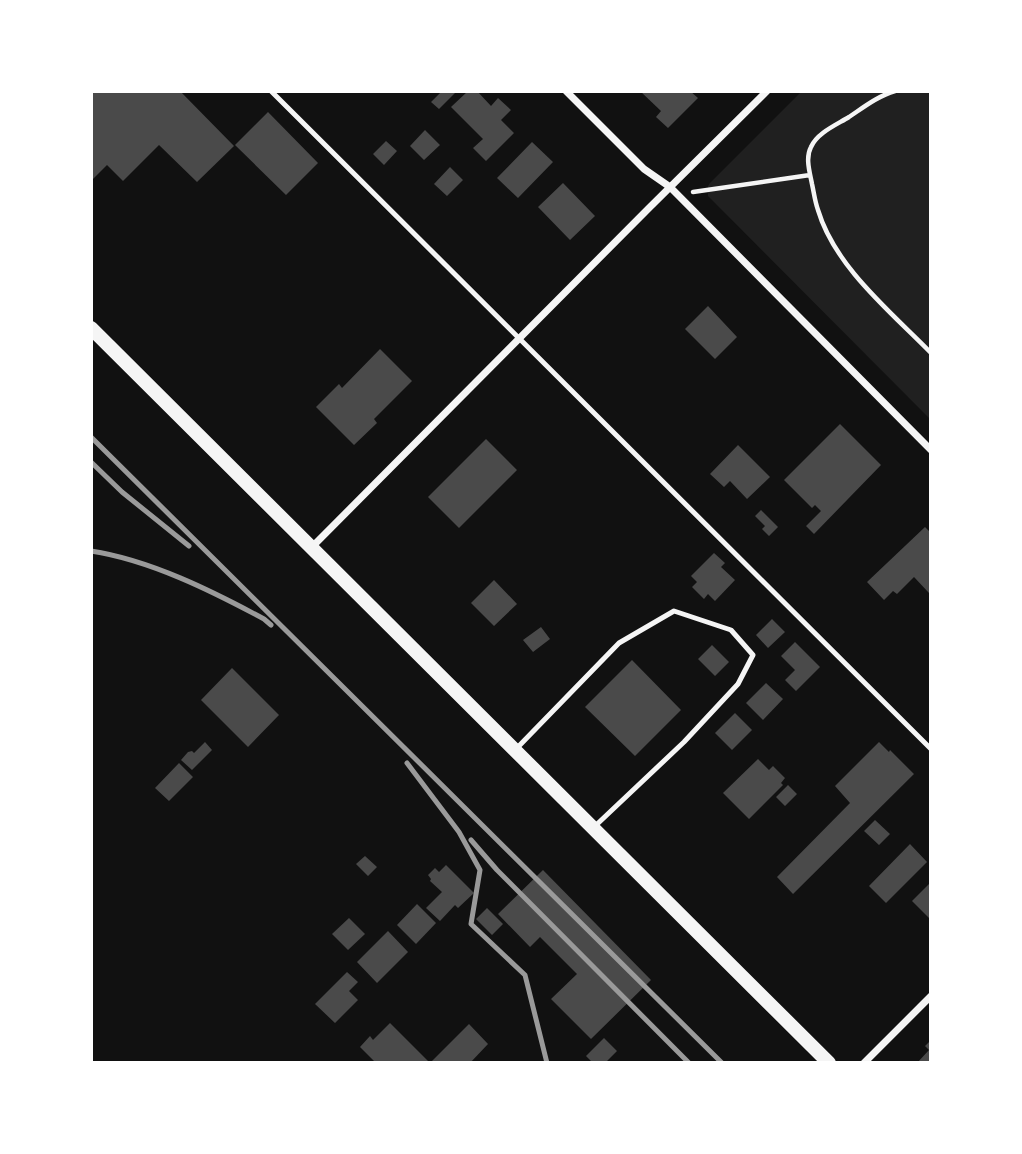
<svg xmlns="http://www.w3.org/2000/svg" width="1022" height="1154" font-family="'Open Sans',sans-serif">
  <rect width="100%" height="100%" fill="#111"/>
  <!-- green -->
  <path fill="#202020" d="M802 91H931V420L708 196V186L710 183Z"/>
  <!-- building -->
  <path fill="#4a4a4a" d="M91 91H180L234 146 197 182 159 145 123 181 107 165 91 181Z
    M442 91H457L439 109 431 102Z
    M468 91H477L491 106 498 98 511 110 501 120 514 133 486 161 473 148 483 139 451 107Z
    M640 91H690L698 98 668 128 656 117 661 111Z
    M268 112 318 163 286 195 235 145Z
    M425 130 440 145 424 160 410 146Z
    M386 141 397 151 384 165 373 154Z
    M532 142 553 162 518 198 497 178Z
    M450 167 463 180 447 196 434 184Z
    M563 183 595 216 570 240 538 207Z
    M708 306 737 337 715 359 685 329Z
    M380 349 412 381 374 419 377 423 354 445 316 407 339 384 342 388Z
    M840 424 881 465 814 534 806 526 821 511 815 505 812 508 784 480Z
    M486 439 517 470 459 528 428 497Z
    M738 445 770 477 747 499 730 481 724 487 710 474Z
    M761 510 778 527 769 536 762 529 765 526 755 516Z
    M925 527 931 533V591L929 593 914 577 897 594 893 591 884 600 867 582Z
    M714 553 725 563 721 567 735 580 715 601 708 594 704 599 692 587 697 582 691 576Z
    M494 580 517 604 494 626 471 603Z
    M772 619 785 632 768 648 756 635Z
    M541 627 550 639 533 652 523 640Z
    M795 642 820 667 796 691 785 680 795 670 781 656Z
    M712 645 729 662 715 676 698 659Z
    M632 660 681 710 635 756 585 707Z
    M232 668 279 715 248 747 201 700Z
    M766 683 783 699 763 720 746 703Z
    M735 713 752 730 732 750 715 733Z
    M205 742 212 750 192 770 181 760 188 752 192 751 194 753Z
    M879 742 889 752 890 750 914 774 793 894 777 877 850 803 835 786Z
    M758 759 769 770 773 766 785 778 781 783 783 785 749 819 723 793Z
    M179 763 193 777 169 801 155 788Z
    M788 785 797 794 785 806 776 797Z
    M875 820 890 834 879 845 864 831Z
    M910 844 927 862 886 903 869 886Z
    M365 856 377 867 368 876 356 864Z
    M446 865 474 893 458 908 455 905 440 921 426 908 442 892 430 881 431 879 428 875 435 868 439 872Z
    M543 870 651 980 591 1039 551 999 577 974 540 937 530 947 498 914Z
    M931 882V920L912 901Z
    M417 904 436 923 416 944 397 925Z
    M487 908 503 924 492 935 476 919Z
    M349 918 365 934 348 950 332 934Z
    M388 931 408 952 377 983 357 962Z
    M347 972 358 982 349 991 358 1000 335 1023 315 1004Z
    M390 1023 430 1063H376L360 1047 370 1036 373 1040Z
    M469 1024 488 1044 470 1063H430Z
    M604 1038 617 1051 605 1063H593L586 1056Z
    M931 1040V1063H917L929 1050 925 1046Z"/>
  <g fill="none" stroke-linecap="round" stroke-linejoin="round">
    <!-- path -->
    <path stroke="#f5f5f5" stroke-width="4.5" d="M895 91C878 96 864 107 849 117 836 125 817 133 811 147 805 158 810 173 812 184 814 193 815 202 818 210 835 267 891 312 931 353
      M693 192 810 175"/>
    <!-- service -->
    <path stroke="#f5f5f5" stroke-width="5" d="M271 91 931 749
      M517 748 619 643 674 611 731 630 753 655 738 684 684 742 593 828"/>
    <!-- minor -->
    <path stroke="#f5f5f5" stroke-width="7" d="M566 91 644 169 670 187 931 450
      M312 547 649 208 767 91
      M864 1063 931 996"/>
    <!-- secondary -->
    <path stroke="#f5f5f5" stroke-width="14" d="M91 328 829 1063"/>
    <!-- rail -->
    <path stroke="#9a9a9a" stroke-width="5" d="M91 437 722 1063
      M91 462 122 492 189 546
      M91 551C150 560 212 591 264 619L271 625
      M407 763 459 832 480 870 471 924 525 975 547 1063
      M471 840 497 870 689 1063"/>
  </g>
  <!-- border -->
  <rect width="1022" height="1154" fill="none" stroke="#ffffff" stroke-width="186"/>
</svg>
